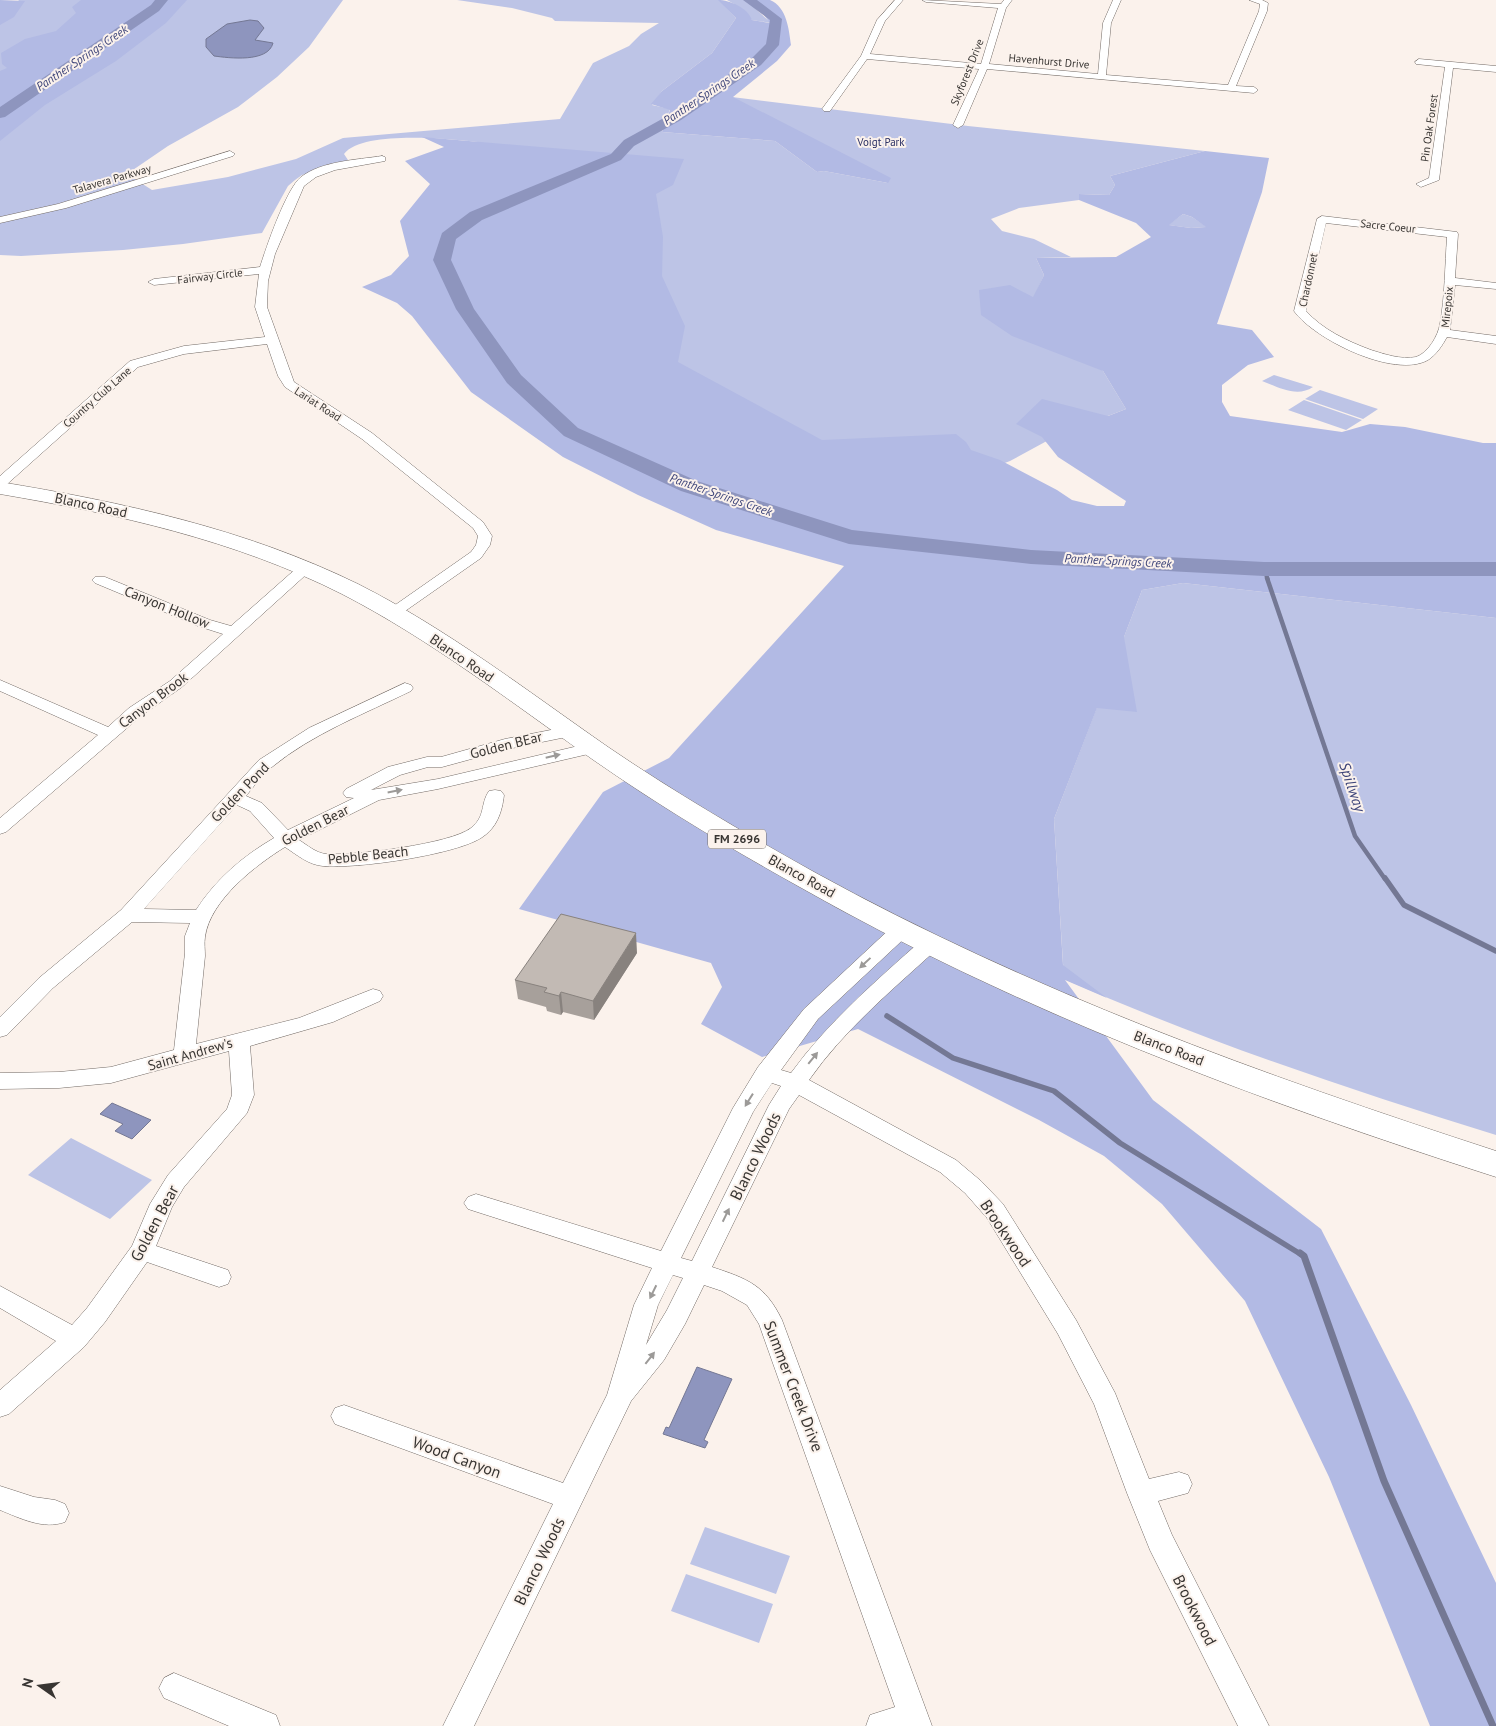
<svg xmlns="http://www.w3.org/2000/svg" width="1496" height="1726" font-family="'PT Sans',sans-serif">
  <rect width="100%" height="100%" fill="#fbf2ec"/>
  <!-- green -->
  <path fill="#bdc4e6" d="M19 0H343L309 47 277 77 238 107 168 146 127 174 152 190 228 177 277 164 296 159 343 138 560 119 593 63 629 46 641 34 659 23 555 21 552 18 512 8 457 0H719L736 18 712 53 662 91 652 105 670 109 662 132 775 141 817 172 824 171 888 183 732 97 968 126 1205 151 1110 176 1115 185 1109 195 1079 194V200L1019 208 991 219 1002 231 1034 239 1071 257 1036 258 1044 275 1034 297 1103 371 1126 409 1056 436 1010 461 922 494 702 416 478 142C449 139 363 130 344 154L348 160 343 163 302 175 295 180 288 186 262 233 183 244 123 250 21 256 0 255V24Z
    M727 0H746L771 23 752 20 734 4Z
    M1183 214 1192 217 1207 227 1191 228 1168 225Z
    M1274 375 1313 387C1297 398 1278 387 1262 381Z
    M1320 390 1378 409 1363 419 1305 399Z
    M1304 400 1362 420 1346 430 1288 410Z
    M1183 583 1496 618V1135C1350 1090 1204 1041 1064 979L1054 819 1142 590Z
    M71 1138 152 1180 110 1219 28 1175Z
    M705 1527 790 1556 776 1594 690 1564Z
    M686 1574 773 1604 759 1643 671 1611Z"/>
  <!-- forest -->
  <path fill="#b2bae4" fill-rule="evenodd" d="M0 0 25 1 14 17 0 25Z
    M81 0H187L166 23 116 61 45 105 0 141V71L7 68 2 64 1 53 25 39 56 31 76 13 72 7Z
    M718 0C730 0 748 8 752 20L770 23 764 15 746 0C753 0 764 0 770 0 787 7 789 30 791 45L777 61 733 97 891 178 888 183 824 171 817 172 775 141 662 132 670 110 651 104 662 91 712 53 736 18Z
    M422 137 684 159 673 185 656 194 663 237 662 276 685 326 678 362 822 440 956 434 966 442 971 450 1000 460 1057 490 1072 500 1097 506H1124L1126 501 1058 457 1042 437 1016 424 1042 399 1108 416 1126 409 1103 371 1012 336 981 315 979 290 1010 285 1033 297 1044 275 1036 258 1116 257 1151 237 1136 223 1079 200V194L1109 195 1115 185 1110 176 1205 151 1269 158 1262 192 1217 324 1252 330 1274 357 1248 365 1222 385V402L1230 416 1342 432 1370 424 1405 427 1483 443H1496V618L1183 583 1142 590 1124 637 1137 712 1097 708 1054 819 1063 965 1107 998 1065 980 1153 1100 1321 1229 1411 1405 1496 1583V1726H1430L1329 1477 1245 1301 1162 1204 1104 1156 1039 1120 858 1029 762 1057 701 1024 722 987 711 963 519 909 603 792 669 758 844 566 716 530 638 495 563 457 471 392 412 316 397 303 362 287 391 275 409 256 400 221 430 184 405 161 444 147ZM1183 214 1192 217 1206 227 1191 228 1169 225Z"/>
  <!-- water -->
  <path fill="#8e95be" stroke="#747894" d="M250 20 258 21 264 28 255 40 273 43C268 63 229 58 214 56L206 47V39L227 24Z
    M112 1103 151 1120 132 1139 115 1131 123 1124 100 1114Z
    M697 1367 732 1379 704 1440 708 1442 705 1448 663 1434 666 1427 669 1428Z"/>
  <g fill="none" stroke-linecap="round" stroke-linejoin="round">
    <!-- stream-far3 -->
    <path stroke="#747894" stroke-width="4" d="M1264 569 1268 580"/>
    <!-- stream-far2 -->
    <path stroke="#747894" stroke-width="4.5" d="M1267 578 1355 836 1385 879"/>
    <!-- stream-far1 -->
    <path stroke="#747894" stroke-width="5.5" d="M1385 878 1404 905 1496 951
      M887 1016 953 1058 1054 1091 1120 1143 1302 1255"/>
    <!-- stream -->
    <path stroke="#747894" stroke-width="7" d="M1300 1253 1304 1256 1384 1481 1493 1726"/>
    <!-- river -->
    <path fill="#8e95be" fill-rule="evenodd" d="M155 0H168L159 11 5 117 0 118V107L151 5Z
      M743 0H757L782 19 779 45 761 65 681 120 634 146 621 160 482 220 456 239 451 260 474 309 521 375 578 428 697 481 852 530 1031 550 1264 562H1496V576H1264L1031 564 849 544 681 491 564 436 507 383 456 309 433 260 442 233 470 212 611 154 624 140 671 114 751 59 766 44 770 20Z"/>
    <!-- street casing -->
    <g stroke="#736b66" stroke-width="1">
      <path id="street" d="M895 0H903L885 21 870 54 981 64 998 8 926 2 922 0 1001 4 1004 0H1012L1006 8 989 64 1098 74 1103 23 1113 0H1121L1111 23 1106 75 1228 85 1259 11 1260 4 1249 0H1262L1268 3 1267 11 1236 86 1254 87 1258 90 1254 93 987 69 963 125 958 128 953 125 979 69 867 59 830 111H824L822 109 861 56 877 20Z
        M1419 59 1496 66V72L1453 68 1439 180 1421 187 1416 184 1429 178 1445 67 1416 64 1415 62Z
        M230 151 235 154 233 156 66 208 0 223V217L58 204Z
        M382 156 385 157V161L335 170 316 177 304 186 275 254 268 281 267 307 294 382 372 433 483 522 492 536 490 545 481 558 398 616H388L385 613 388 610 471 552 476 545 478 536 473 528 362 439 285 387 278 376 267 344 184 354 138 367 5 486 0 487V476L130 361 184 346 265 337 255 307 259 274 154 285 148 282 154 279 260 267C266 248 286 189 301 177 322 161 356 160 382 156Z
        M1322 216 1457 232 1458 234 1455 278 1496 283V289L1455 285 1450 330 1496 336V344L1447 337C1442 346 1436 355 1428 360 1394 379 1314 339 1294 311L1317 219ZM1326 223 1447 237C1445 265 1445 296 1440 324 1438 336 1428 353 1416 357 1401 360 1384 354 1371 350 1347 341 1323 330 1306 311Z
        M304 565 309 566 311 569 309 572 182 687 141 716 6 832 0 834V818L98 735 0 691V680L108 727 129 708 170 681 223 634 198 626 95 583 92 580 95 577H105L210 620 231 626 299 566Z
        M405 683 411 685 413 688 411 691C364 714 312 734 272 767 262 775 254 786 246 796L262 803 288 830 354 798 346 797 343 793 346 789 388 767 427 757H441L505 739 571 726 577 727 580 731 577 735 571 736 508 749 442 767H428L400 775 371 790 438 779 591 743 597 744 600 748 597 752 438 789 379 800 299 840C307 845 316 853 326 854 353 856 451 844 471 828 486 816 480 804 489 791L495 790 501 791 504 795C502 812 497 828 481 838 454 855 356 869 323 866 309 865 297 855 285 847 256 865 210 900 205 937 204 943 205 950 205 956 202 985 199 1015 196 1044L299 1018 373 989 380 991 383 996 380 1001 333 1022 250 1046 254 1095 247 1113 184 1187 172 1207 156 1246 228 1270 231 1277 228 1284 219 1287 147 1262 105 1322 84 1347 9 1414 0 1417V1390L56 1341 0 1308V1286L72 1325 87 1308 132 1246 150 1204 168 1175 227 1109 232 1095 229 1051 111 1083 59 1088 0 1089V1073L59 1072 111 1067 174 1050 185 953V936L190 923 132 922 53 988 7 1035 0 1037V1017L39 978 121 910 259 760 309 728ZM237 805 250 811 274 838C243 856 216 879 196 910L144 909Z
        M901 923 908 925 911 930 908 935 818 1019 781 1070 791 1073C828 1022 876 981 923 939L930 937 937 939 940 944 937 949C892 990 844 1030 809 1080L956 1160 981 1181 1003 1204 1076 1320 1115 1393 1149 1479 1179 1472 1188 1475 1192 1484 1188 1493 1158 1501 1172 1535 1269 1726H1238L1150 1550 1127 1493 1094 1404 1058 1334 987 1218 965 1193 940 1172 799 1095 789 1109 712 1267C748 1279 765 1285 782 1320L932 1726H866L870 1715 895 1707 759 1324 747 1305 722 1291 704 1285 685 1324 664 1360 631 1401 474 1726H443L553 1504 335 1424 331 1416 335 1408 344 1405 563 1483 607 1395 634 1305 652 1268 468 1209 464 1203 468 1197 476 1194 661 1251 733 1108 758 1067 804 1009 894 925ZM772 1083 781 1086 769 1105 692 1261 681 1258 753 1112ZM673 1275 683 1278 667 1310 646 1345 658 1305Z
        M0 1486 34 1497 55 1500 65 1504 69 1513 65 1522C43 1530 20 1518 0 1510Z
        M174 1673 276 1715 280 1726H229L164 1698 159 1688 164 1678Z"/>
    </g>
    <!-- primary casing -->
    <g stroke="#736b66" stroke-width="1">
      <path id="primary" d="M0 482C122 502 246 529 358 584 447 629 526 690 608 747 674 792 744 833 814 872 1030 991 1262 1075 1496 1151V1177C1256 1100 1018 1011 798 886 728 847 658 805 592 759 511 702 431 640 342 594 235 540 117 514 0 494Z"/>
    </g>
    <!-- street -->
    <use href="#street" fill="#fff" fill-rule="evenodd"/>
    <!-- primary -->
    <use href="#primary" fill="#fff" fill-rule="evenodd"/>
  </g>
  <!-- wall -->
  <path fill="#a7a09b" d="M637 953 594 1020 563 1012 561 1015 547 1011 546 1007 518 999 515 980Z"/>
  <!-- shaded-wall -->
  <path fill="#88827e" d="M636 933 637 953 594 1020 593 1001Z
    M561 992 563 1012 561 1015 559 996Z"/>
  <!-- building -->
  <path fill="#c2bab4" stroke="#88827e" d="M561 914 636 933 593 1001 561 992 559 996 544 992 547 988 515 980Z"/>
  <!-- one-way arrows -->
  <defs><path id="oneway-solid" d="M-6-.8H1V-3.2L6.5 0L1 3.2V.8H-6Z" transform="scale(1.25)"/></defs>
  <g fill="#9c9a98">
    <use href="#oneway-solid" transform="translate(553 756) rotate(-13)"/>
    <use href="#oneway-solid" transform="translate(395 791) rotate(-11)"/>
    <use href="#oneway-solid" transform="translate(865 963) rotate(137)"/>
    <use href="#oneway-solid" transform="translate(813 1058) rotate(-51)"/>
    <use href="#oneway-solid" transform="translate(749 1100) rotate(122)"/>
    <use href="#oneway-solid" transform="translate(726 1215) rotate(-64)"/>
    <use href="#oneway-solid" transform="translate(653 1292) rotate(116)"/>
    <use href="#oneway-solid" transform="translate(650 1358) rotate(-52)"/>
  </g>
  <g text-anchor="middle" stroke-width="4" stroke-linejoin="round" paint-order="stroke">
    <!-- far-street labels -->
    <g font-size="11" fill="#383532" stroke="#fbf2ec">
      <text transform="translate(1049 61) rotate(5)" y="4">Havenhurst Drive</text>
      <text transform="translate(967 72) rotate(-68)" y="4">Skyforest Drive</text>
      <text transform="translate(1429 128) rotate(-82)" y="4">Pin Oak Forest</text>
      <text transform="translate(112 179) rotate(-16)" y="4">Talavera Parkway</text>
      <text transform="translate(1388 226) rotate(6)" y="4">Sacre Coeur</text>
      <text transform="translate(210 276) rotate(-7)" y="4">Fairway Circle</text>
      <text transform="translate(1308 280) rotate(-78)" y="4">Chardonnet</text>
      <text transform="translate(1447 307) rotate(-84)" y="4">Mirepoix</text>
      <text transform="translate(97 397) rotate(-41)" y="4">Country Club Lane</text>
      <text transform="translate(318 404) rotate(33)" y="4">Lariat Road</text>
    </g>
    <!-- far-park labels -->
    <g font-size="11" fill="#2b3064" stroke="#fbf2ec">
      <text x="881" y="146">Voigt Park</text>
    </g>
    <!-- far-water labels -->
    <g font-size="12" font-style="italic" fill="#3d4479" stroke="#fbf2ec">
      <text transform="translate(82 58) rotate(-34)" y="4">Panther Springs Creek</text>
      <text transform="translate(709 92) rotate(-34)" y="4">Panther Springs Creek</text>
      <text transform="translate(721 495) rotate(19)" y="4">Panther Springs Creek</text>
      <text transform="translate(1118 561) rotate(3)" y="4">Panther Springs Creek</text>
    </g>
    <!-- shield labels -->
    <rect fill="#fbf2ec" stroke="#726e6a" stroke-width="1" x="708" y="829.5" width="58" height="19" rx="4"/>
    <g font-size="12" font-weight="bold" fill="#383532">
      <text x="737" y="843">FM 2696</text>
    </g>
    <!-- street labels -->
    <g font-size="14" fill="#383532" stroke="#fbf2ec">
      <text transform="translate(91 505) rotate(12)" y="5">Blanco Road</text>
      <text transform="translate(167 607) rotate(22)" y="5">Canyon Hollow</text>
      <text transform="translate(462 658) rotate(34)" y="5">Blanco Road</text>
      <text transform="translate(153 700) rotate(-37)" y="5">Canyon Brook</text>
      <text transform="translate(506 745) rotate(-14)" y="5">Golden BEar</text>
      <text transform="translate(240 792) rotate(-46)" y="5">Golden Pond</text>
      <text transform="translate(315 825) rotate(-27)" y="5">Golden Bear</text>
      <text transform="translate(368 855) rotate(-6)" y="5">Pebble Beach</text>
      <text transform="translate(802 876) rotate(29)" y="5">Blanco Road</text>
      <text transform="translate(1169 1048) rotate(21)" y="5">Blanco Road</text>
      <text transform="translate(190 1054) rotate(-16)" y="5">Saint Andrew's</text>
    </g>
    <!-- water labels -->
    <g font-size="15" font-style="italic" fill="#3d4479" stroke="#fbf2ec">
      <text transform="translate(1352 787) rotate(71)" y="5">Spillway</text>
    </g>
    <!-- near-street labels -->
    <g font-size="16" fill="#383532" stroke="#fbf2ec">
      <text transform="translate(755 1156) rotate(-64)" y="6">Blanco Woods</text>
      <text transform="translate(154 1223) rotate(-62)" y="6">Golden Bear</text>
      <text transform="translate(1006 1233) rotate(56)" y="6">Brookwood</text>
      <text transform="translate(794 1386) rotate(69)" y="6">Summer Creek Drive</text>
      <text transform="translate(457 1457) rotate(20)" y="6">Wood Canyon</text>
      <text transform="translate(539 1561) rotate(-64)" y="6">Blanco Woods</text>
      <text transform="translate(1195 1610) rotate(63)" y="6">Brookwood</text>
    </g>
  </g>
  <!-- north arrow -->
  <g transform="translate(40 1686) rotate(284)" stroke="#fbf2ec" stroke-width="4" paint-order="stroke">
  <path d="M0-4L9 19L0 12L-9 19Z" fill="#383532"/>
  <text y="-8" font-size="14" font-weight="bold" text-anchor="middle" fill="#383532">N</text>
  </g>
</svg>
